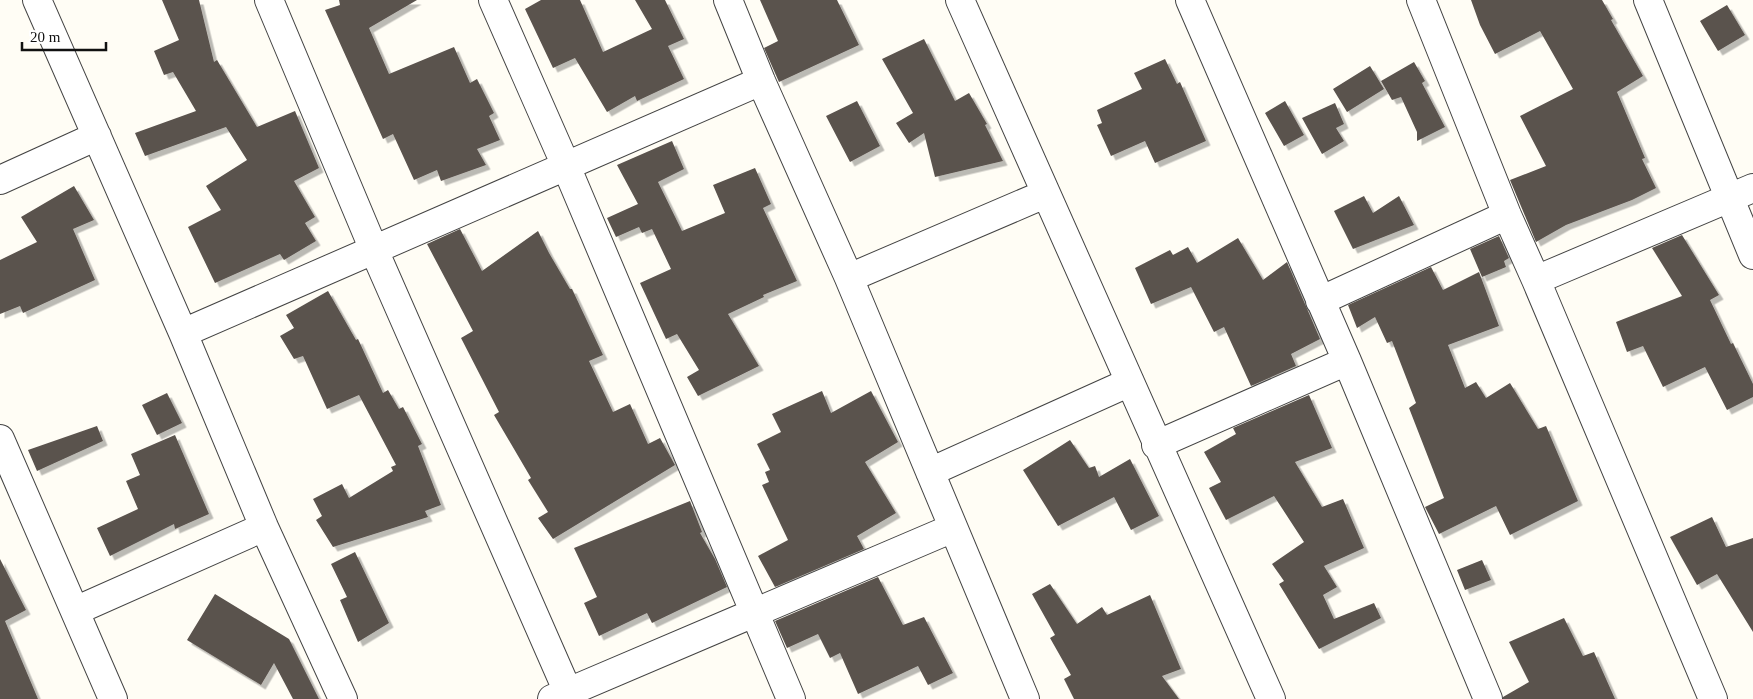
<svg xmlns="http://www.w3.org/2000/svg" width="1753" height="699" font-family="'Times New Roman',serif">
  <defs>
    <filter id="shadow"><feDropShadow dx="4.5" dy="4.5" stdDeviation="0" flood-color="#0004"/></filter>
  </defs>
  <rect width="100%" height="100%" fill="#fffdf5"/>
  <!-- building -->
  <path fill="#5a524d" filter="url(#shadow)" d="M162 0H199L214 62 217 60 257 127 295 111 319 168 294 181 315 217 305 223 316 241 284 260 280 254 215 283 188 227 221 210 206 186 247 160 226 127 145 156 135 133 196 111 173 72 164 75 154 51 179 40Z
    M339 0H417L369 28 389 74 454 47 470 83 477 79 494 113 489 116 500 140 477 149 486 165 441 181 437 170 414 180 393 134 383 139 325 10 340 5Z
    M541 0H580L603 52 652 29 635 0H665L684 39 668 46 684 79 637 101 635 96 607 112 575 58 553 68 525 9Z
    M760 0H837L859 45 779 82 764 48 778 41Z
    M1471 0H1602L1613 19 1611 20 1643 76 1617 92 1645 158 1642 159 1656 188 1632 200 1566 225 1536 242 1510 180 1546 166 1520 116 1573 89 1540 31 1495 54 1480 25Z
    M1727 5 1745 35 1718 51 1700 21Z
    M924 39 955 101 969 93 987 124 985 125 1003 161 935 177 924 133 909 143 896 123 913 113 882 59Z
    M1165 59 1177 84 1180 82 1206 141 1155 163 1145 141 1111 156 1097 125 1102 123 1097 110 1142 89 1134 73Z
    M1414 62 1425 81 1422 83 1445 127 1417 141V132L1401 97 1392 100 1381 81Z
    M1370 66 1384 89 1347 112 1333 89Z
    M857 101 880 146 850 162 826 116Z
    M1285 101 1304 135 1284 146 1265 113Z
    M1335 103 1344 124 1336 128 1344 141 1322 154 1302 118Z
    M672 141 684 169 658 182 682 231 725 213 713 185 755 168 771 204 763 208 797 281 763 295 764 297 728 314 759 366 698 396 687 377 699 370 677 334 666 339 640 283 671 269 652 229 642 233 639 227 616 237 607 218 638 204 617 165Z
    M74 186 94 220 73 229 95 280 23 313 20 306 0 314V260L37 242 21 217Z
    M1364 196 1373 213 1399 196 1414 225 1353 249 1334 211Z
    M460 229 482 271 538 231 549 253 570 289H572L603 355 589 361 613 412 630 404 648 444 660 438 675 465 553 539 538 518 548 512 528 480 531 478 494 415 499 412 461 338 473 331 427 244Z
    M1682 235 1719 295 1710 300 1731 344 1733 343 1753 384V397L1727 410 1705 367 1663 387 1643 346 1627 352 1616 322 1682 296 1652 248Z
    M1499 236 1509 258 1504 261 1506 267 1482 277 1470 249Z
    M1238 238 1263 280 1287 262 1320 339 1291 354 1296 366 1251 386 1224 327 1214 332 1191 287 1151 304 1135 268 1170 250 1173 255 1188 247 1197 263Z
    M1431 267 1443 290 1479 272 1499 326 1448 345 1465 388 1476 382 1486 398 1510 383 1538 429 1546 426 1578 501 1510 535 1496 506 1439 534 1425 507 1444 498 1409 408 1416 403 1392 341 1387 343 1375 317 1357 328 1348 305Z
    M328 291 356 340 358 339 383 393 388 390 399 409 403 407 422 444 418 446 441 505 425 511 428 517 333 547 316 520 322 516 313 499 342 484 349 498 393 471 391 467 396 465 359 395 327 409 303 356 294 359 280 336 294 328 286 315Z
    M822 391 831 413 871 391 898 442 865 462 896 513 857 536 864 549 775 587 758 556 788 540 762 485 769 482 765 472 770 470 757 444 781 432 772 414Z
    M167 393 182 423 157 435 142 405Z
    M1309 395 1332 448 1295 462 1322 507 1343 499 1364 548 1324 566 1337 587 1323 595 1334 619 1374 603 1381 618 1319 649 1279 584 1284 581 1272 564 1304 542 1274 496 1226 520 1209 488 1221 482 1204 452 1236 434 1233 428Z
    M97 426 103 441 37 471 28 450Z
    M175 435 209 514 175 529 174 524 110 556 97 528 138 509 126 481 140 475 131 454Z
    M1070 440 1089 468 1095 466 1099 477 1130 459 1159 516 1131 530 1114 497 1058 526 1023 470Z
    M690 501 702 532 700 533 715 559 727 587 652 623 647 613 599 636 584 603 597 597 574 548Z
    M1712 517 1726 547 1753 538V632L1717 574 1697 585 1670 537Z
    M355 552 389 623 358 642 340 600 347 597 331 564Z
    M0 559 26 610 5 621 38 699H0Z
    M1482 560 1491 580 1465 590 1457 570Z
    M878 577 903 625 924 617 953 673 928 685 918 666 858 694 840 653 830 658 818 634 787 648 775 621Z
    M1050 584 1077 624 1102 607 1107 615 1150 595 1181 669 1162 676 1179 699H1074L1064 679 1071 675 1050 638 1055 635 1032 594Z
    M215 594 289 639 319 699H293L274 663 261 685 187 640Z
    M1564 618 1583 656 1594 652 1615 699H1503V697L1529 682 1509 642Z"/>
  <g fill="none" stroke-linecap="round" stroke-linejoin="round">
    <!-- minor casing -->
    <g stroke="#444" stroke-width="30">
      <path id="minor" d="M37 0 183 333 264 527 343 699
        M269 0 374 250 571 699
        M493 0 566 166 791 699
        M728 0 761 81 849 278 1025 699
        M960 0 1271 699
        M1190 0 1347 361 1488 699
        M1421 0 1507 215 1536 280 1713 699
        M1648 0 1753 255
        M0 180 97 136
        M849 278 1045 194
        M1536 280 1753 188
        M1320 301 1507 215
        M183 333 761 81
        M0 439 113 699
        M1156 445 1347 361
        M930 472 1130 382
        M75 611 264 527
        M552 699 953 528"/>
    </g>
    <!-- minor -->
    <use href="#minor" stroke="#fff" stroke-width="28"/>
  </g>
  <!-- scale -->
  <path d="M22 42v8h84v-8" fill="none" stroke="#111111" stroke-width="2.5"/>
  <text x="30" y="42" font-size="15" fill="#111111" stroke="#ffffff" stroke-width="4" paint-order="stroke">20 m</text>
</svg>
